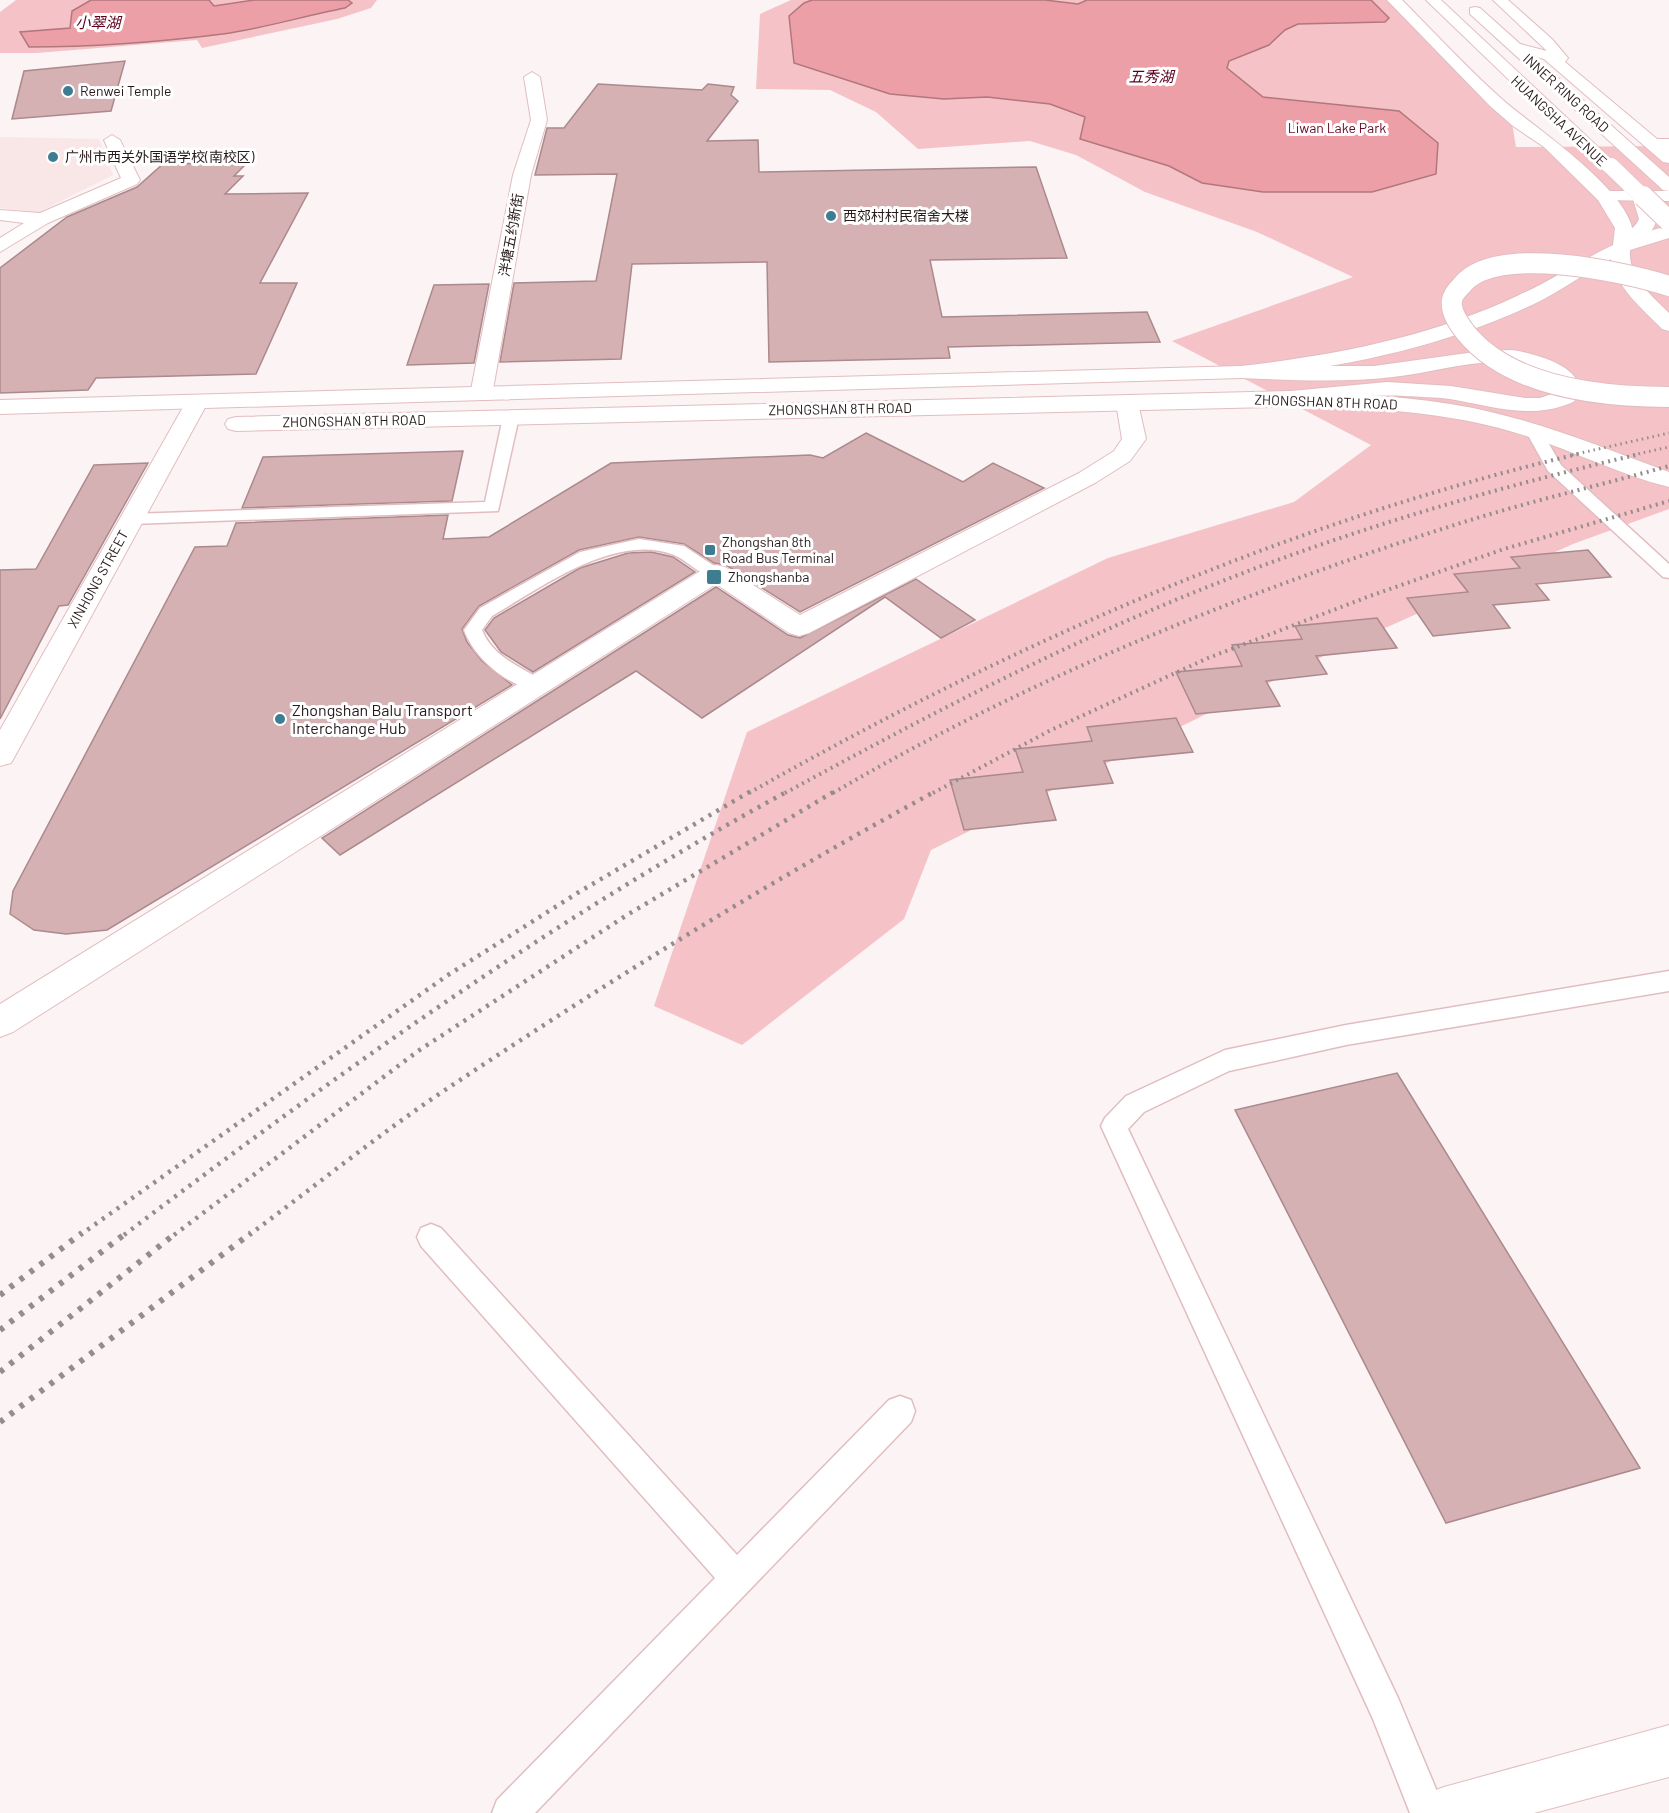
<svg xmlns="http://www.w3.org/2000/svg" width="1669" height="1813" font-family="Barlow,'Noto Sans SC',sans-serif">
  <rect width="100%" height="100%" fill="#fbf3f4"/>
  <!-- built -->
  <path fill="#f9e6e7" d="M0 137 99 139 113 175 39 212 0 208Z"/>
  <!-- green -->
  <path fill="#f5c3c7" d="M16 0H377L371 8 337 19 202 48 197 40 37 53H0V12Z
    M791 0H1389L1512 123 1516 147 1669 146V509L1573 544 1336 650 931 850 904 919 742 1045 654 1006 747 732 1108 558 1294 502 1371 445 1172 341 1353 277 1257 232 1145 192 1076 155 1030 141 918 149 876 112 830 90 756 89 760 14Z"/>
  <!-- water -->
  <path fill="#ec9fa7" stroke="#b1777d" stroke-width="1.5" d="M91 0H209L214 6 254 0H348L352 3 345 8C304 16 265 28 223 34 159 42 94 47 29 47L20 32 70 28 72 11Z
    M812 0H1045L1078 4 1087 0H1371L1389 18 1385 22 1298 24 1285 30 1269 45 1229 61 1227 68 1263 97 1399 111 1438 143 1436 174 1372 192H1263L1202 183 1169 166 1080 139 1085 117 1050 104 987 97 944 99 890 94 794 63 789 16 804 3Z"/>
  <!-- building -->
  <path fill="#d5b1b4" stroke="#ab898c" stroke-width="1.5" d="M125 61 111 111 12 119 24 71Z
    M598 84 702 90 708 84 734 87 731 95 738 101 707 141 758 140 759 172 1036 167 1067 258 930 260 942 317 1147 312 1160 342 948 347 950 358 769 362 767 262 632 264 621 359 500 362 514 283 596 281 617 174 535 175 547 128H564Z
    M164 163 245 165 234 176H243L225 194 308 193 260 283H297L256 374 96 378 88 390 0 393V268L67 217 137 187Z
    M489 284 474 363 407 365 434 285Z
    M866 433 963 482 993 463 1044 488 800 612 726 565 714 563 684 544 639 537 579 550 479 606 462 629 467 642 482 661 512 685 107 930 66 934 34 930 10 914 13 891 195 547 227 546 236 523 448 515 443 539 489 537 611 463 810 455 823 458Z
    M463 451 452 501 242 508 263 457Z
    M148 463 68 605 59 606 0 719V570L36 569 94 465Z
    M1588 550 1611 577 1536 584 1549 600 1493 605 1510 628 1433 636 1407 598 1468 592 1454 574 1520 568 1511 557Z
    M651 552 673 557 695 572 533 672 501 652 485 630 494 618 580 568 628 553Z
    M916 579 975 620 941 638 885 597 702 718 636 671 340 855 322 838 716 587 788 635 800 638Z
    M1377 618 1397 648 1316 656 1327 674 1266 681 1280 706 1196 714 1176 672 1242 666 1232 645 1302 639 1295 626Z
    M1176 718 1193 752 1104 761 1113 783 1046 790 1056 820 964 830 950 780 1023 772 1015 749 1092 741 1087 727Z
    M1397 1073 1640 1468 1446 1523 1235 1110Z"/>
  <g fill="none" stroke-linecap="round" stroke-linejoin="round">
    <!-- service casing -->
    <g stroke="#e2bdc0" stroke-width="3">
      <path id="service" d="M511 412 519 417 498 511 131 524 123 519 131 514 485 502 503 417Z
        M1533 425 1541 430 1561 465 1669 564V578L1663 577 1548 471 1525 430Z
        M639 539 684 546 725 573 722 577C704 581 689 561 674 555 615 532 541 588 492 616L482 630C492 656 520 667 542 680L545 685 542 690 535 691C506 684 474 658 464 630L480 608 580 552Z
        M1669 971V991L1346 1045 1229 1071 1144 1112 1128 1129 1398 1698 1446 1813H1410L1373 1719 1101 1126 1105 1118 1126 1096 1225 1050 1346 1025Z
        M431 1224 441 1228 737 1555 889 1400 900 1396 911 1400 915 1411 911 1422 535 1813H492L497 1800 715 1578 421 1246 417 1237 421 1228Z"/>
    </g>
    <!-- minor casing -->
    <g stroke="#e2bdc0" stroke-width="2">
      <path id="minor" d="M532 72 540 77 547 120 531 175 492 395 489 400H473L470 395 513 175 531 120 524 77Z
        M112 135 120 140 140 180 137 184 48 223 0 252V238L24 223 0 220V210L40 213 121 178 104 140Z
        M1669 139V149H1654L1646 144 1654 139Z
        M197 395 205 397 208 402 15 756 11 763 0 766V730L186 402 189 397Z
        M1127 396 1135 398 1138 403 1146 439 1130 461 1095 483 809 633 799 636 789 633 716 584 13 1032 0 1037V1004L707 567 716 565 725 567 800 615 1079 473 1114 451 1122 439 1116 403 1119 398Z
        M1669 1725V1777L1534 1813H1418L1425 1794 1444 1787Z"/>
    </g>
    <!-- tertiary casing -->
    <g stroke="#e2bdc0" stroke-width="2">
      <path id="tertiary" d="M1604 191H1669V201L1598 200 1595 196Z
        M1512 350C1532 353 1577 364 1580 389 1580 396 1577 400 1571 403 1530 420 1491 406 1450 399 1435 397 1420 397 1405 396 1366 394 1329 399 1291 405L1283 403 1280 398 1283 393 1291 391 1387 382 1451 386 1525 398H1540L1558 392 1556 383C1544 372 1528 364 1511 363 1472 359 1432 373 1393 377 1342 383 1292 380 1241 378L1233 377 1230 372 1233 367 1241 366H1374L1482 351Z"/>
    </g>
    <!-- secondary casing -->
    <g stroke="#e2bdc0" stroke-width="2">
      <path id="secondary" d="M1387 0H1402C1435 33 1468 69 1503 100 1529 124 1658 207 1629 249H1615L1613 245 1615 228 1598 200 1544 147 1513 126 1490 106Z
        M1493 0H1508L1552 39 1568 58 1565 62 1669 149V163L1663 162 1544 59 1515 51 1513 48 1520 44 1547 51Z"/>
    </g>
    <!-- primary casing -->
    <g stroke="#e2bdc0" stroke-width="2">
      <path id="primary" d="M1669 226V238L1630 250C1628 277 1651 295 1669 313V331L1662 329C1642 308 1617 289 1611 259 1584 274 1559 292 1532 305 1440 348 1341 368 1241 378L0 414V400L1241 366C1337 355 1430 337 1517 296 1571 272 1609 238 1669 226Z
        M1291 391C1352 394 1413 396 1473 408 1541 422 1604 448 1669 472V487C1616 474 1566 447 1513 432 1449 413 1383 409 1317 406L236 431 228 429 225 424 228 419 236 417Z"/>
    </g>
    <!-- trunk casing -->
    <g stroke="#e2bdc0" stroke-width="2">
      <path id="trunk" d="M1426 0H1441L1646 192C1651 199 1659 208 1657 218 1655 234 1631 253 1615 249L1613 245C1620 235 1634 231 1639 219L1633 199Z
        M1475 7 1480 8 1669 177V191L1663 190 1470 14V8Z"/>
    </g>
    <!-- service -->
    <use href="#service" fill="#fff" fill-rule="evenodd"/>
    <!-- minor -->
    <use href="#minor" fill="#fff" fill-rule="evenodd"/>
    <!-- tertiary -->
    <use href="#tertiary" fill="#fff" fill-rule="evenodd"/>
    <!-- secondary -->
    <use href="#secondary" fill="#fff" fill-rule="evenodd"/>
    <!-- primary -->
    <use href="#primary" fill="#fff" fill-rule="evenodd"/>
    <!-- trunk -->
    <use href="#trunk" fill="#fff" fill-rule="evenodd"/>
    <!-- rail-far3 -->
    <path stroke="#968c8d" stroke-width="3" stroke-dasharray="1.5 4" stroke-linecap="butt" d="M1572 455 1669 433
      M1633 455 1669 447"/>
    <!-- rail-far2 -->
    <path stroke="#968c8d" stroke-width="4" stroke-dasharray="2 4.5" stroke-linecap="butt" d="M749 793C1010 645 1285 523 1578 454
      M785 793C923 718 1063 644 1210 586 1349 530 1494 488 1640 454
      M833 793C1031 677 1245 591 1464 522 1531 501 1601 485 1669 466
      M933 793 1051 730 1208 658 1370 596 1504 549 1669 501"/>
    <!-- rail-far1 -->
    <path stroke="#968c8d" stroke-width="4.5" stroke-dasharray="3 6" stroke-linecap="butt" d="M80 1235 448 975 579 892 751 791
      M124 1235C337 1074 553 919 788 791
      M174 1235 418 1051 627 915 835 791
      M249 1235C314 1187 378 1135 445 1090 604 984 768 882 936 791"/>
    <!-- rail -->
    <path stroke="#968c8d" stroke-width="6" stroke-dasharray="4.5 8" stroke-linecap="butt" d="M0 1295 82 1233
      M0 1330 126 1233
      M0 1372 176 1233
      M0 1422 251 1233"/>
    <!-- trunk-bridge-far1 casing -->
    <g stroke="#e2bdc0" stroke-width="16" stroke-linecap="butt">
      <path id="trunk-bridge-far1" d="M1611 166 1644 198"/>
    </g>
    <!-- trunk-bridge casing -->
    <g stroke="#e2bdc0" stroke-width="22" stroke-linecap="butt">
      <path id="trunk-bridge" d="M1643 196 1669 221
        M1669 286C1625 272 1495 243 1462 285 1458 289 1453 294 1452 300 1450 312 1459 324 1466 333 1511 388 1602 397 1669 397"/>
    </g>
    <!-- trunk-bridge-far1 -->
    <use href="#trunk-bridge-far1" stroke="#fff" stroke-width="16"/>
    <!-- trunk-bridge -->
    <use href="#trunk-bridge" stroke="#fff" stroke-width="20"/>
  </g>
  <!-- markers -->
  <g fill="#3e7c91" stroke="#fff" stroke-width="2">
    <circle cx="68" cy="91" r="6"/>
    <circle cx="53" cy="157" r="6"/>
    <circle cx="831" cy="216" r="6"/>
    <rect x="704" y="544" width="12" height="12" rx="3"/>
    <rect x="706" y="569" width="16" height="16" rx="3"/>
    <circle cx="280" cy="719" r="6"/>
  </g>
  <g text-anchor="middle" stroke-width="6" stroke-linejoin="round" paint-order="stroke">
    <!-- far-poi labels -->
    <g font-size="14" fill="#26191a" stroke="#fff" text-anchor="start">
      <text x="80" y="96">Renwei Temple</text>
      <text x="65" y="162">广州市西关外国语学校(南校区)</text>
      <text x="843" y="221">西郊村村民宿舍大楼</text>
      <text x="722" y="547">Zhongshan 8th<tspan x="722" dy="16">Road Bus Terminal</tspan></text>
      <text x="728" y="582">Zhongshanba</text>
    </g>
    <!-- far-street labels -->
    <g font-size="14" fill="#26191a" stroke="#fff">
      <text transform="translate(1566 93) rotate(42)" y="5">INNER RING ROAD</text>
      <text transform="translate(1559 121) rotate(43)" y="5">HUANGSHA AVENUE</text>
      <text transform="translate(511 235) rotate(-80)" y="5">泮塘五约新街</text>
      <text transform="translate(1326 402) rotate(2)" y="5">ZHONGSHAN 8TH ROAD</text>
      <text transform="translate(840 409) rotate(-1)" y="5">ZHONGSHAN 8TH ROAD</text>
      <text transform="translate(354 421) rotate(-1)" y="5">ZHONGSHAN 8TH ROAD</text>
      <text transform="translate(98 579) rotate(-61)" y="5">XINHONG STREET</text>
    </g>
    <!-- far-park labels -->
    <g font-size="14" fill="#680d25" stroke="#fff">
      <text x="1337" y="133">Liwan Lake Park</text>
    </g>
    <!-- far-water labels -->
    <g font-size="15" font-style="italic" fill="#5d001d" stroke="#fff">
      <text x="98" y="28">小翠湖</text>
      <text x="1151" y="82">五秀湖</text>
    </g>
    <!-- poi labels -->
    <g font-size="16" fill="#26191a" stroke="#fff" text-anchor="start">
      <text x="292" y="716">Zhongshan Balu Transport<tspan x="292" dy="18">Interchange Hub</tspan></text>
    </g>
  </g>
</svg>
